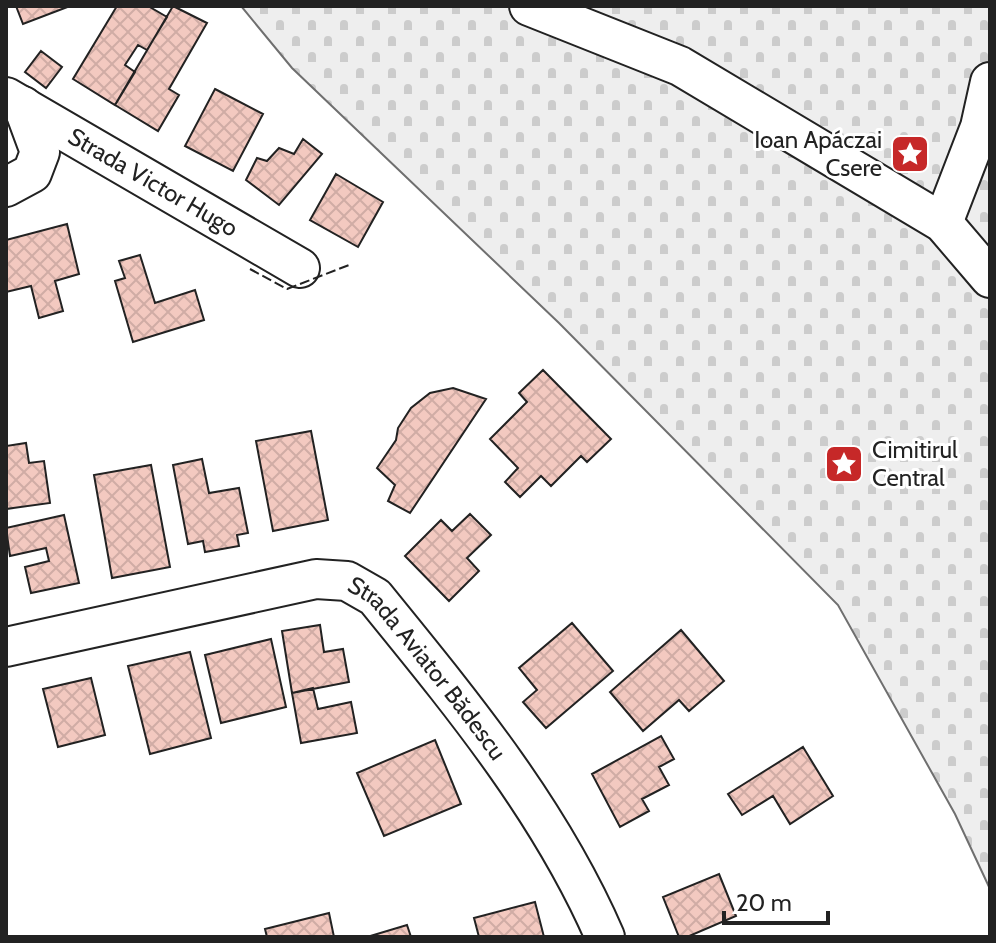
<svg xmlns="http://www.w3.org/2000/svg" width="996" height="943" font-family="Cabin,sans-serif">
  <defs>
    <pattern id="cemetery-stones" width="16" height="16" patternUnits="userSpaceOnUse" patternTransform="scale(2)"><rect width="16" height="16" fill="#eee"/><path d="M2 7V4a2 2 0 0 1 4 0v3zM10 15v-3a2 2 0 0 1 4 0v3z" fill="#ccc"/></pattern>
    <pattern id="building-cross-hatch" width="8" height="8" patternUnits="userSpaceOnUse" patternTransform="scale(2)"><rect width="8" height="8" fill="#f3c9c0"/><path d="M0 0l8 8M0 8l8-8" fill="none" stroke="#d0aca5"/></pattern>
  </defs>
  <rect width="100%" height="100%" fill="#fff"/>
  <!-- cemetery -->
  <path fill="url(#cemetery-stones)" stroke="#6f6f6f" stroke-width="2" d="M241 6H990V889L955 814 838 605 559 323 292 68Z"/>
  <!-- building -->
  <path fill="url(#building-cross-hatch)" stroke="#222" stroke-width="2" d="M16 6H70L23 24Z
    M117 6H148L167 17 147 50 138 45 125 65 135 72 115 105 73 79Z
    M173 6 207 23 169 89 179 95 158 131 115 105Z
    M41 51 62 67 46 88 25 72Z
    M215 89 263 114 233 171 185 146Z
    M303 139 322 154 279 205 246 180 257 158 267 161 279 148 294 154Z
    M336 174 383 202 358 247 310 220Z
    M67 224 79 274 55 281 63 311 39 318 31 286 6 292V240Z
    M140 255 155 303 195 290 204 320 133 342 115 281 125 278 119 261Z
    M543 370 611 439 587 462 581 456 551 486 541 476 520 497 505 482 518 468 490 439 527 402 519 393Z
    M453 388 486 399 410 513 388 501 395 485 377 468 396 440 398 428 411 408 430 393Z
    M311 431 328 520 273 531 256 441Z
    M26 443 29 463 44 461 50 503 6 509V446Z
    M202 459 209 493 239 488 248 533 237 535 239 546 205 552 203 541 188 544 173 465Z
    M151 465 170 567 112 578 94 475Z
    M470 514 491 535 467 558 479 571 449 601 405 556 441 520 452 531Z
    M64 515 79 583 31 593 25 567 49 561 46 548 10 556 6 528Z
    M572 623 613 671 546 728 523 702 537 690 519 668Z
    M320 625 324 652 343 649 349 682 292 693 282 631Z
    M681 630 724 681 689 711 679 700 643 731 610 692Z
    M271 639 286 707 221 723 205 655Z
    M190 652 211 738 150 754 128 666Z
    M91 678 105 735 58 747 43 689Z
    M313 688 318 709 351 702 357 733 301 743 292 693Z
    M661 736 674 759 659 767 669 785 642 799 649 811 620 827 592 774Z
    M435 740 461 804 384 836 357 773Z
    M803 747 833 796 790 824 773 796 742 815 728 794Z
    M719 874 736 916 687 937H679L663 897Z
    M535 902 544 937H479L474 918Z
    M329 913 334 937H267L265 929Z
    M407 925 411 937H367Z"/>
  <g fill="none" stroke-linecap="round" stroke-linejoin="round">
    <!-- minor casing -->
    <g stroke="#222" stroke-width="42">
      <g id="minor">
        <path d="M529 6 680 66 943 223 990 278"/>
        <path id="s1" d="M6 97 300 268"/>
        <path d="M6 187 32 173 40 152 23 106"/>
        <path d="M943 223 980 127 990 82"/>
        <path id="s2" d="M6 647 316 579 347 581 375 597C462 704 550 810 605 937"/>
      </g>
    </g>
    <!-- minor -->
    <use href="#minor" stroke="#fff" stroke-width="38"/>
    <!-- fence -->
    <path stroke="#222" stroke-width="2" stroke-dasharray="10 4" stroke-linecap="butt" d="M250 269 287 289 349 265"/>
  </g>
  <!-- icons -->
  <defs>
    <g id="sight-square" transform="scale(2)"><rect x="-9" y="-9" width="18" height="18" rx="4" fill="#c62828" stroke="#fff"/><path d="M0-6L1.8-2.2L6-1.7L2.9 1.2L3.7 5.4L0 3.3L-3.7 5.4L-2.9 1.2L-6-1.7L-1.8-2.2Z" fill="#fff"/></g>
  </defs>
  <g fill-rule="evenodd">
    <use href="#sight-square" x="910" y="154"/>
    <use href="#sight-square" x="844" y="464"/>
  </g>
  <g text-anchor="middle" stroke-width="6" stroke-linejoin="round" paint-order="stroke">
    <!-- poi labels -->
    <g font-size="24" fill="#222" stroke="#fff" text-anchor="end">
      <text x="882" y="148">Ioan Apáczai<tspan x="882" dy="28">Csere</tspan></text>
      <text x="872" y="458" text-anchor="start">Cimitirul<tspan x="872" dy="28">Central</tspan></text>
    </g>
    <!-- street labels -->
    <g font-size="24" fill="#222" stroke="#fff">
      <text dy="8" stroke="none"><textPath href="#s1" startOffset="170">Strada Victor Hugo</textPath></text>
      <text dy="8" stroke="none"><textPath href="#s2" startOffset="468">Strada Aviator Bădescu</textPath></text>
    </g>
  </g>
  <!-- border -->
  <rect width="996" height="943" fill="none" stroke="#222222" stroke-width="16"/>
  <!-- scale -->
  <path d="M724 911v12h104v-12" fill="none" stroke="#222222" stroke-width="4"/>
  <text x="736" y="911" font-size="24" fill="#222222" stroke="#ffffff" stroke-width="6" paint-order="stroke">20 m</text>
</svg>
